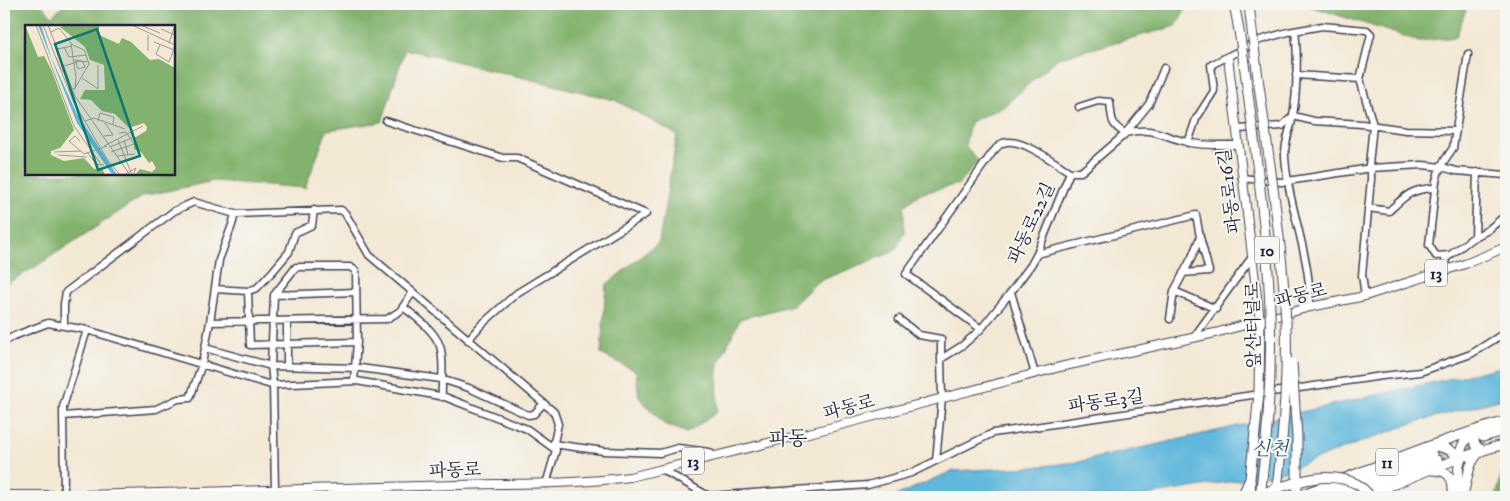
<svg xmlns="http://www.w3.org/2000/svg" width="1510" height="501" font-family="'IM FELL DW Pica','Noto Serif KR',serif">
  <rect width="100%" height="100%" fill="#f6f6f2"/>
  <filter id="ink" filterUnits="userSpaceOnUse"><feTurbulence type="fractalNoise" baseFrequency=".02" numOctaves="2"/><feDisplacementMap in="SourceGraphic" scale="10" xChannelSelector="R" yChannelSelector="G"/><feConvolveMatrix kernelMatrix="1 2 1 2 8 2 1 2 1" color-interpolation-filters="sRGB"/></filter>
  <filter id="wash" filterUnits="userSpaceOnUse"><feTurbulence type="fractalNoise" baseFrequency=".0096" numOctaves="4" result="noise"/><feDisplacementMap in="SourceGraphic" scale="20" xChannelSelector="R" yChannelSelector="G"/><feGaussianBlur stdDeviation="1.12" result="paint"/><feColorMatrix in="noise" values="0 0 0 0 0 0 0 0 0 0 0 0 0 0 0 0 0 1.4 0 .05"/><feComposite in="paint" operator="in"/></filter>
  <g filter="url(#wash)">
    <rect width="100%" height="100%" fill="#f3e8d4"/>
    <!-- forest -->
    <path fill="#82b26d" stroke="#526a54" fill-rule="evenodd" d="M4 4H41L52 16 65 4H1189L1176 26 1058 58 1003 107 970 122 965 146 978 161 959 184 919 194 904 206V232L895 251 817 282 793 305 740 319 718 365 717 412 687 433 664 424 639 397 636 371 601 354 606 285 659 242 677 135 615 100 405 49 382 122 327 130 305 188 214 181 143 196 32 269 4 285ZM26 26H174V174H26Z
      M1303 4H1468L1456 37 1419 41Z
      M1505 460H1506V497H1496Z"/>
    <!-- water -->
    <path fill="#5eb7db" stroke="#406c8b" d="M1506 366V398L1412 423 1276 474 1136 497H893L952 471 1033 467 1078 462Z"/>
  </g>
  <g filter="url(#ink)">
    <g fill="none" stroke-linecap="round" stroke-linejoin="round">
      <!-- highway-tunnel -->
      <path stroke="#c9c0b5" stroke-width="9" stroke-dasharray="9 4.5" stroke-linecap="butt" d="M1432 454 1468 442
        M1437 460 1485 444"/>
      <!-- minor casing -->
      <g stroke="#414052" stroke-width="9">
        <path id="minor" d="M1295 31C1298 53 1297 94 1293 115 1291 129 1284 142 1285 156 1288 208 1311 255 1310 307
          M1296 75 1360 79
          M1079 107 1098 101 1110 102C1112 118 1110 125 1125 133 1154 126 1161 136 1187 142 1201 146 1224 145 1239 145
          M386 121 503 158H517L646 214 517 293 481 325 468 340
          M1238 133V129L1282 126 1293 116 1314 121 1362 124 1406 130 1455 131
          M1188 143 1196 119 1214 91 1211 65 1260 40 1288 32 1322 26 1367 30 1371 34 1360 79 1373 125 1369 165 1371 168V179L1362 275 1365 296
          M1242 175V178L1281 182 1371 168 1422 165 1442 167 1456 171 1506 175
          M1368 208 1389 211C1406 195 1411 189 1435 188
          M1475 237 1477 172
          M1037 254 1196 215 1200 237 1192 257 1174 291 1170 319
          M1450 255 1436 256 1429 245 1436 181 1440 167 1453 148 1468 54
          M1448 269 1445 259 1471 239 1488 230 1506 215
          M1183 273 1209 271 1200 237
          M215 289 248 291
          M1174 291 1216 309
          M1011 292 1035 374
          M274 295 356 292
          M403 307C416 317 434 330 440 346 445 361 441 381 442 397
          M899 319 919 335 941 339V359
          M210 322 387 319 400 311 413 292
          M64 326V304L66 292 174 211 194 202 235 214
          M981 329 906 274 992 153C995 150 999 144 1003 143 1020 136 1055 163 1070 172
          M1194 337 1252 257
          M4 342 14 336 48 323 87 330 271 385 357 381 445 397 527 429 556 450 546 484
          M205 348 271 366 360 368 441 379 469 388 528 415 534 414 544 403
          M287 366V321
          M354 381 357 342
          M63 416 156 409 178 399 190 398 202 364 210 322 219 260 232 225 235 214 341 210 345 213 369 255 554 412 558 424 553 447
          M553 444 604 451 660 453 678 448 709 452 714 456
          M936 461 942 398 941 359 963 345 981 329 1011 292 1031 265 1037 254 1070 172H1081L1124 135 1149 104 1164 68
          M661 469 705 494 710 496 868 485 911 473 993 433 1382 376 1420 372 1471 354 1506 332
          M275 490 273 385 271 366 274 295 296 267H350L356 271 357 342C321 343 285 344 250 345L248 291 257 288 273 271 289 252 295 233 312 225 314 210
          M64 495 63 407 87 330
          M362 497V487"/>
      </g>
      <!-- major casing -->
      <g stroke="#414052" stroke-width="10">
        <path id="major" d="M1228 57 1260 321
          M4 495H83L496 484C542 484 584 483 630 477L833 427 1060 367 1215 333 1310 307 1365 296 1465 264 1506 247"/>
      </g>
      <!-- highway casing -->
      <g stroke="#414052" stroke-width="11">
        <path id="highway" d="M1259 393 1260 321
          M1483 437 1506 430
          M1431 446C1443 446 1454 451 1461 460
          M1431 470C1446 470 1453 475 1453 490
          M1242 497 1249 481
          M1252 497 1251 493 1250 479 1259 394
          M1295 497C1365 472 1434 441 1506 421
          M1314 497 1432 454
          M1335 497 1437 460
          M1363 497C1410 478 1457 456 1506 444
          M1452 497C1465 475 1451 448 1473 433
          M1462 497C1468 482 1467 459 1483 450 1471 446 1473 436 1479 429"/>
      </g>
      <!-- minor -->
      <use href="#minor" stroke="#fff" stroke-width="6"/>
      <!-- major -->
      <use href="#major" stroke="#fff" stroke-width="8"/>
      <!-- highway -->
      <use href="#highway" stroke="#fff" stroke-width="9"/>
      <!-- highway-bridge casing -->
      <g stroke="#414052" stroke-width="11" stroke-linecap="butt">
        <path id="highway-bridge" d="M1234 4C1243 46 1247 89 1253 131 1258 174 1264 216 1267 259 1274 338 1270 419 1260 497
          M1249 4C1260 110 1281 216 1286 323 1288 382 1283 439 1276 497
          M1292 363 1297 437V497
          M1259 393V394
          M1251 497C1284 487 1323 467 1357 484 1362 487 1367 493 1371 497"/>
      </g>
      <!-- highway-bridge -->
      <use href="#highway-bridge" stroke="#fff" stroke-width="9"/>
    </g>
  </g>
  <g text-anchor="middle" stroke-width="4" stroke-linejoin="round" paint-order="stroke">
    <!-- shield labels -->
    <g fill="#f6f6f2" stroke="#626272" stroke-width="1">
      <rect x="1254.5" y="236.5" width="25" height="27" rx="4"/>
      <rect x="1425" y="259.5" width="22" height="27" rx="4"/>
      <rect x="682" y="447.5" width="22" height="27" rx="4"/>
      <rect x="1376" y="448.5" width="22" height="27" rx="4"/>
    </g>
    <g font-size="16" font-weight="bold" fill="#22223b">
      <text x="1267" y="256">10</text>
      <text x="1436" y="279">13</text>
      <text x="693" y="467">13</text>
      <text x="1387" y="468">11</text>
    </g>
    <!-- street labels -->
    <g font-size="18" fill="#22223b" stroke="#f6f6f2">
      <text transform="translate(1229 191) rotate(-97)" y="6">파동로16길</text>
      <text transform="translate(1031 223) rotate(-65)" y="6">파동로22길</text>
      <text transform="translate(1301 295) rotate(-14)" y="6">파동로</text>
      <text transform="translate(1253 325) rotate(-91)" y="6">앞산터널로</text>
      <text transform="translate(1106 401) rotate(-8)" y="6">파동로3길</text>
      <text transform="translate(849 407) rotate(-15)" y="6">파동로</text>
      <text transform="translate(455 470) rotate(-2)" y="6">파동로</text>
    </g>
    <!-- water labels -->
    <g font-size="19" font-style="italic" fill="#375673" stroke="#f6f6f2">
      <text x="1270" y="455">신천</text>
    </g>
    <!-- quarter labels -->
    <g font-size="20" fill="#22223b" stroke="#f6f6f2">
      <text x="788" y="445">파동</text>
    </g>
  </g>
  <!-- overview -->
  <g transform="translate(25 25)">
    <rect width="150" height="150" fill="#f3e8d4"/>
    <path d="M0 0 13 32 19 31 26 44 49 105 35 123 26 126V130L39 136 59 133 69 144 77 143 80 150H0ZM42 0H75L72 9 94 19 97 13 106 17 125 35 134 34 150 43V150H110L115 144 127 147 131 143 127 136 124 138 116 127 109 124V113L121 106 122 102 119 98 104 103 90 89 77 86 66 75 55 74 60 65H80L79 40 65 35 60 22 35 2Z" fill="#82b26d"/>
    <path d="M13 0H16L26 32 52 89 92 150 86 148 52 98Z" fill="#5eb7db"/>
    <path fill="none" stroke="#9f9997" stroke-width="1" d="M11 0 49 101 75 138M18 0 48 76 82 134 95 150M23 0 50 71 105 150M107 0 150 20M118 1 135 8M136 4 150 10M26 7 34 3 46 18 51 53 50 64H47M129 17 149 25M144 18 149 3M46 19 59 25 61 30M135 20 131 29 144 37 150 21M39 22 44 32 61 30 64 39 50 63M32 24 47 21M123 26V10M31 32 37 47M39 41 49 38 51 37 55 36 58 37 60 42 53 44 51 38V37L50 35 63 37M57 53 73 64V40M60 96 69 93 100 104M73 96 75 88 89 92 88 99M79 111 88 110 80 98M93 115 107 150M99 115 103 130M55 116 50 111 44 116 59 129 82 121M79 121 118 101M85 122 107 113M29 127 56 126M62 127 71 139 79 140M86 127 109 119 101 107 94 108M33 130 62 132M92 131 110 129M99 150 111 143 108 150"/>
    <path fill="#0f766e" fill-opacity="0.15" stroke="#0f766e" stroke-width="2.5" d="M72 4 115 131 73 145 30 19Z"/>
    <rect width="150" height="150" fill="none" stroke="#22223b" stroke-width="2.5"/>
  </g>
  <!-- margin -->
  <rect width="1510" height="501" fill="none" stroke="#f6f6f2" stroke-width="20"/>
</svg>
